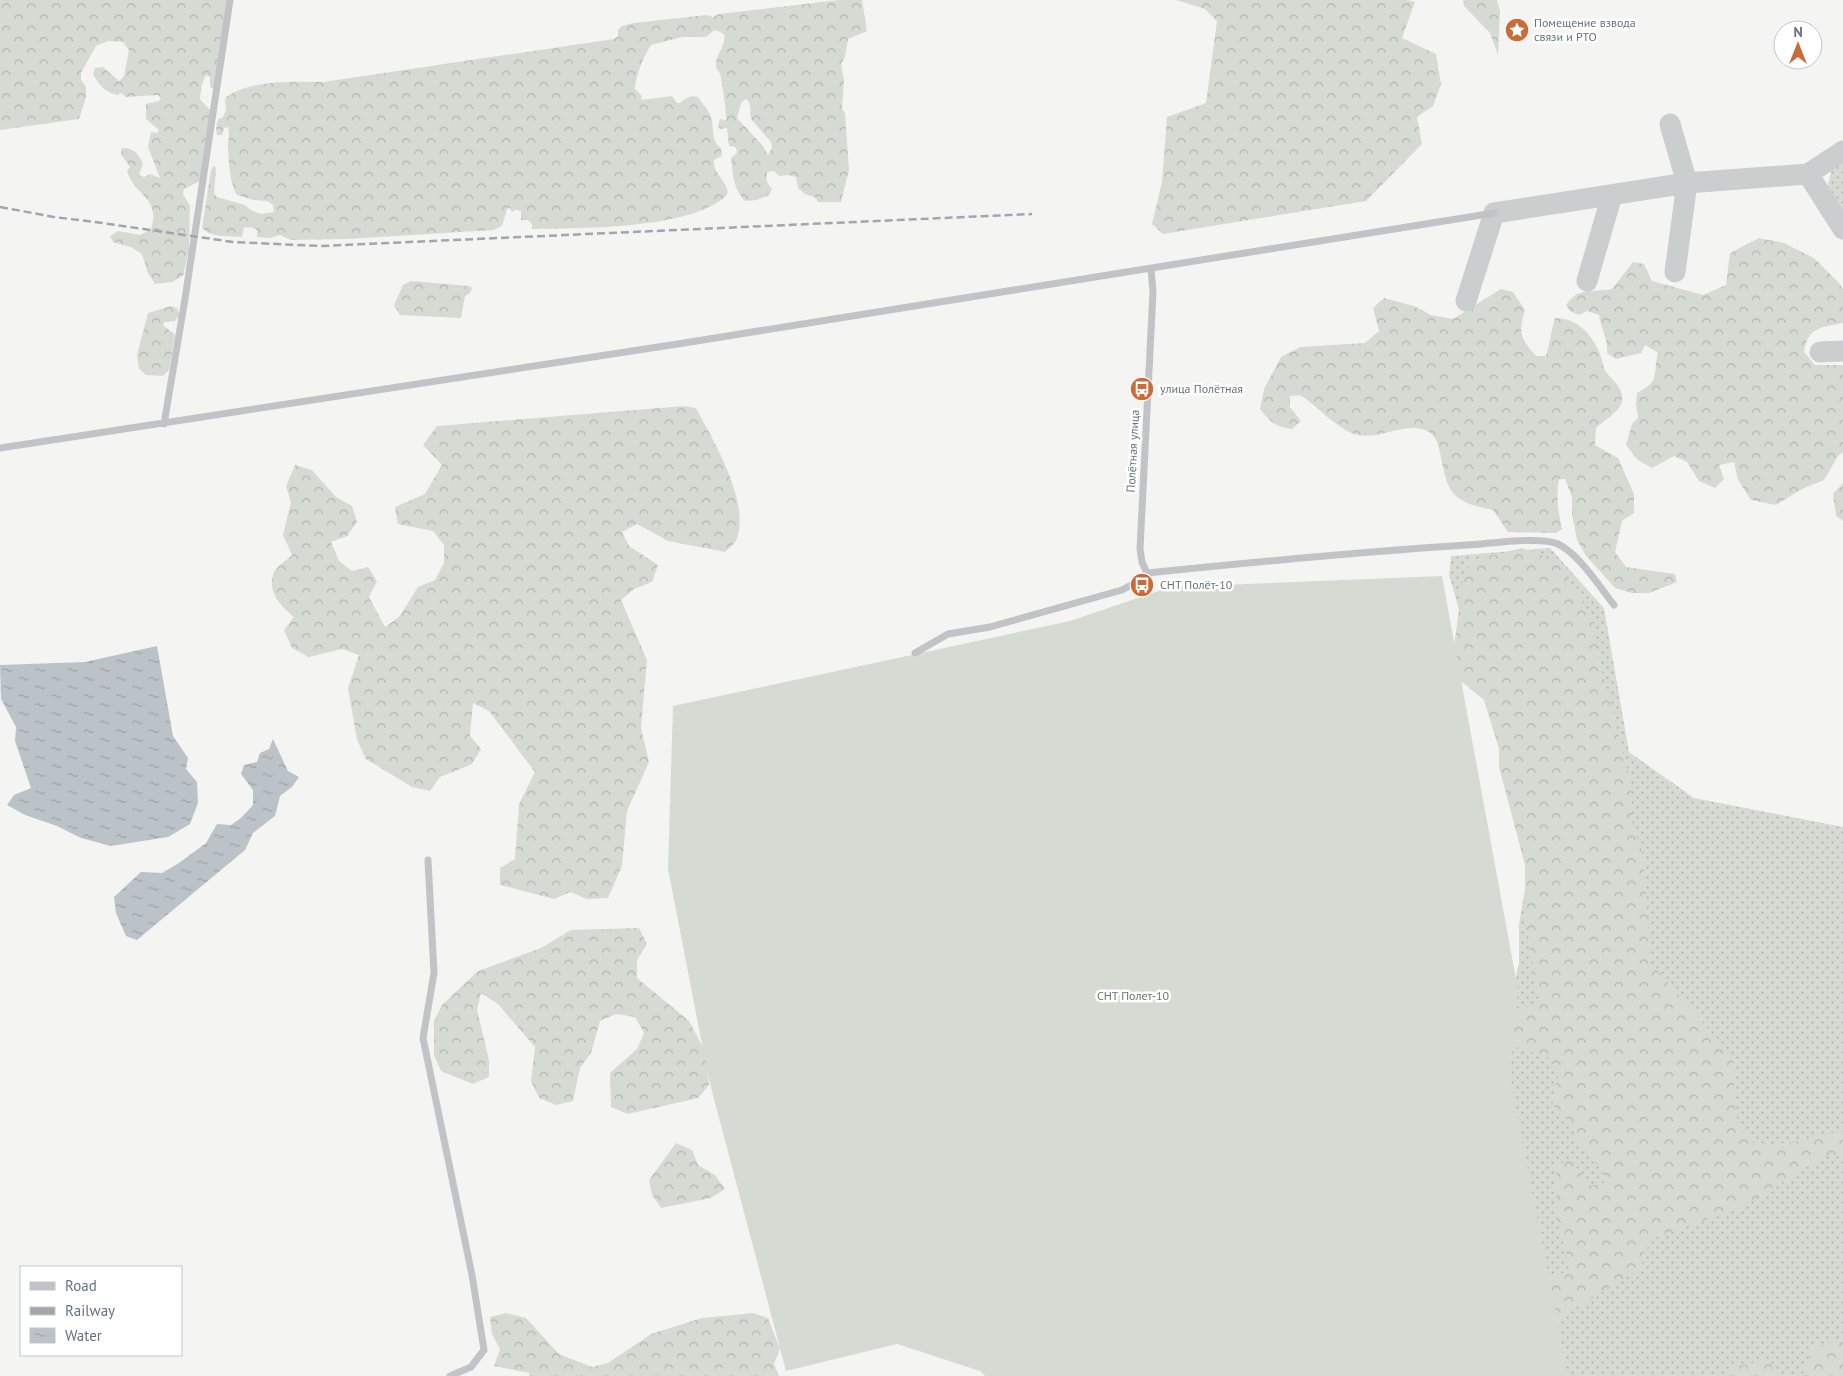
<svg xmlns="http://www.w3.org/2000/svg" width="1843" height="1376" font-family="'PT Sans',sans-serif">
  <defs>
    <pattern id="grass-dots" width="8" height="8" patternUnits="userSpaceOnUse" patternTransform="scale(1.25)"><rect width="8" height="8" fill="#d5dbd3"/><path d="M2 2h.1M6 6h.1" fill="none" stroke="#b1b6b0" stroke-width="1.8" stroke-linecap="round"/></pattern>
    <pattern id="forest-crowns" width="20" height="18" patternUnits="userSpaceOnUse" patternTransform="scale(1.25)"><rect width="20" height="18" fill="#d5dbd3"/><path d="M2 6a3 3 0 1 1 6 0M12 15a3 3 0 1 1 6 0" fill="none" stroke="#b1b6b0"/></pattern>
    <pattern id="water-ripples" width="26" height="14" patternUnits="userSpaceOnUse" patternTransform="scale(1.25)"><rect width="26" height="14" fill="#bbc2c8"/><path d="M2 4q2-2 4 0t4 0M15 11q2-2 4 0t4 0" fill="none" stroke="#9ca2a8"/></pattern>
  </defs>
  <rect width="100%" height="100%" fill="#f4f5f2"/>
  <!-- grass -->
  <path fill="url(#grass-dots)" d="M1843 163V219L1826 194 1831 171Z
    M1550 548 1604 608 1629 752 1694 798 1843 827V1376H1091L1500 1106 1510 1003 1519 963V924L1529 867 1511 758 1474 661 1449 575 1451 556Z"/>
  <!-- forest -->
  <path fill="url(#forest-crowns)" fill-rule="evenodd" d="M0 0H227L214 87 212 89 210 86V77L206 75 202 84 200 99 211 111 200 181 184 189 183 194 190 206 189 250 183 276 172 282 155 284 148 273 142 254 131 247 113 242 110 236 118 231 140 235 151 229C161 197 135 197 127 171L130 167 121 154 122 148C134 148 138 153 143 164L139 175 144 177 150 174 160 178 148 147 151 132 157 133 159 130 146 119V104L159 101 161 98 158 95 126 97 121 93 118 95C106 93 99 85 93 74L95 68 103 67 119 81 124 76 129 50 123 42 108 41 96 46 81 73V80L86 87V97L79 119 0 130Z
    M839 0H862L867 31 848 39 845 57 841 64 844 81 842 108 845 113 849 170 841 202H818L816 198 805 194 798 188 796 177 788 175 779 176 774 171 767 172V182L772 189 769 195 757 200 745 201C733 189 733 173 731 158L737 153 736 147 729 146 727 128 720 129 718 126 720 119 726 120C727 117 722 79 720 74 719 72 717 70 716 67 714 56 727 45 724 34 712 28 715 30 706 37H683L651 45C643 58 636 74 635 89L642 96 641 100 672 96 677 103H680C687 98 689 95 698 97 701 102 707 108 710 114 715 125 710 141 721 148L722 156 714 160C712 174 731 185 727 194 725 198 721 200 718 202 675 229 584 228 532 229V224L528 220H521V211L516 210 512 212 510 208 507 209 502 226 493 230 348 239 291 240 280 235 270 238 257 237V230L254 228 244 227 242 237C228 236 212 238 202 228L211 170 213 166 216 168 214 193 217 197 245 205 251 210 261 214 274 212 273 205 267 201 253 200 237 195C229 181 229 163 228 147 228 140 230 134 228 127L224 128 222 135H217L216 128 218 119 223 117 226 110 225 98C251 79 293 82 323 82L614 39 618 36V30L622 26 634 23 706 15 713 17 719 14ZM746 99C753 105 749 111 751 119L771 142 772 148 768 155 762 145 737 118 741 103Z
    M1176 0H1406L1415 2 1402 38 1436 54 1441 84 1433 106 1417 117 1422 144 1366 201 1163 234 1152 224 1162 182 1167 117 1206 103 1217 21 1205 9Z
    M1463 0H1497L1500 10 1498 55 1490 33 1464 6Z
    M1759 238 1784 243 1814 258 1839 283 1843 289V323C1821 328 1808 326 1804 352L1815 365H1843V452L1838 456 1824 480 1802 489 1776 505 1751 500 1738 480 1734 462 1719 465 1724 479 1715 488 1699 481 1687 462 1674 456 1652 468 1638 460 1626 445 1632 424 1638 418 1636 404 1637 393C1661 380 1652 377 1658 353L1645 345 1641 353 1616 359 1607 353C1608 339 1601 328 1599 315L1587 311 1579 315 1570 311 1566 305C1579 286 1591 293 1612 289L1633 262 1644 264 1652 281 1703 295 1726 285 1730 253Z
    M411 281 469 286 472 288 470 293 465 296 461 318 400 315 394 305 403 285Z
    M1501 289 1513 292 1525 310C1518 333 1520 338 1536 356H1546C1550 343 1551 331 1555 318 1577 318 1592 334 1600 354 1602 359 1603 367 1606 372 1613 381 1624 388 1622 401 1620 412 1603 421 1596 428L1595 445 1618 458 1634 494V513L1622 521 1615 552 1626 567 1675 574 1677 582 1649 593H1632L1615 588 1586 556 1577 540 1572 514V497L1565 479H1559C1556 497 1558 511 1562 529L1556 533 1508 532 1493 510C1481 507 1470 506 1460 499 1437 485 1446 441 1429 432 1407 420 1382 440 1358 435 1343 432 1323 413 1311 403 1308 401 1305 398 1302 396 1299 395 1293 396 1290 396V407L1301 421 1292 429C1275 427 1271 423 1260 409L1264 389 1281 357 1300 347 1365 343 1379 331 1373 308 1384 298 1414 306 1431 315 1453 319Z
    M171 306 177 308 180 315 175 321 165 322 163 325 175 335 169 370 163 376 146 375 139 369 137 355 148 313Z
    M684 406 696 408C713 440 750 501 737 538 736 543 729 548 725 552L668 541 637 524 622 532 629 546 658 565 652 582 634 589 621 600 647 660 641 728 649 762 627 811 622 866 608 898 587 899 570 892 554 899 500 885V868L515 859 519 804 535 772 489 711 473 703 470 736 481 749 472 764 440 777 430 791 412 787 366 759 357 740 348 688 359 655 342 649 309 657 292 648 284 630 294 617C281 606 266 591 274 572 277 566 287 560 292 555L283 535 291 502 286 486 295 465 312 470 336 497 352 506 357 522 347 536 331 542 339 561 352 571 368 567 377 581 369 597 385 627 399 617 418 587 435 580 444 563V545L433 531 398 524 395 507 425 494 442 465 423 445 437 426Z
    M1843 483V521L1836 516 1833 494Z
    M1522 548 1557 561 1594 621 1598 656 1631 783 1632 821 1643 855 1651 963 1733 1058 1735 1112 1741 1130 1754 1143H1789L1841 1131 1843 1132V1154L1824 1157 1739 1208 1656 1237 1645 1251 1641 1268 1522 1341 1535 1284 1570 1270 1557 1219 1556 1167 1570 1158 1590 1186 1607 1182 1600 1167 1576 1144V1126L1552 1105 1559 1071 1548 1057 1516 1047 1507 1033 1512 1016 1539 1000 1525 918V865L1499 767V749L1484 700 1457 678 1452 662 1463 578 1470 561Z
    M639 928 647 944 637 960V978L689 1021 705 1051 709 1085 698 1098 628 1114 611 1107 610 1073 637 1049 644 1033 635 1017 616 1014 600 1021 591 1053 580 1068 573 1101 556 1105 539 1098 531 1081 535 1047 498 1004 481 993 477 1010 489 1060V1077L473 1084 441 1071 434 1055V1021L442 1005 478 971 541 948 571 930Z
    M676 1143 692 1150 698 1165 715 1175 725 1189 711 1198 661 1208 652 1195 649 1180Z
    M506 1313 526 1318 559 1354 592 1367 608 1363 651 1334 702 1318 753 1313 768 1318 780 1349 774 1364 779 1376H529V1373L494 1366 500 1349 492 1334 490 1317Z
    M1843 1338V1376H1802L1813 1348Z
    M1767 1359 1778 1376H1721L1732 1368Z"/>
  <!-- garden -->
  <path fill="#d5dbd3" d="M1442 576 1518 990 1510 1077 1568 1376H985L980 1371 897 1344 786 1371 709 1080 668 869 673 706 1070 621 1170 587Z"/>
  <!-- water -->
  <path fill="url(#water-ripples)" d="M157 646 173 736 188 758 186 769 197 782 198 803 190 824 168 837 111 846 81 838 57 826 25 815 7 805 14 795 31 788 15 741 16 727 1 699 0 665 85 662Z
    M273 739 288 771 299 777 292 787 280 796 275 816 253 833 245 850 137 940 126 936 116 913 114 897 141 872 162 873 179 863 206 843 217 824 231 825 241 818 253 805V790L241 774 244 765 257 762 260 753 269 749Z"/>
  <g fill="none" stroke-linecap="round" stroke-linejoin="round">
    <!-- taxiway -->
    <path stroke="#cbcece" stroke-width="21" d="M1670 124 1687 183 1675 272
      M1843 151 1808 174 1843 229
      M1587 281 1612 195
      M1466 301 1494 213 1687 183 1808 174
      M1820 352 1843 351"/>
    <!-- minor -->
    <path stroke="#c1c3c6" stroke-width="7" d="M164 424 185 299 230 0
      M0 448 684 343 1494 213
      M1147 573 1142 562 1140 549 1153 292 1151 269
      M915 653 948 634 990 627 1122 590 1133 584 1147 573C1254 562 1360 552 1467 545 1489 544 1540 536 1558 544 1580 555 1599 586 1614 605
      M428 860 434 973 423 1038 472 1275 484 1350 471 1367 450 1376"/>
    <!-- rail -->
    <path stroke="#a2a6ab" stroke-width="2.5" stroke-dasharray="8 4" stroke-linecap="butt" d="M0 207 54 217 102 223 233 242 321 246 1032 214"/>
  </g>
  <!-- icons -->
  <defs>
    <g id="sight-disc" transform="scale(1.25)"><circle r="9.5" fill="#cc6b3a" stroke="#fff"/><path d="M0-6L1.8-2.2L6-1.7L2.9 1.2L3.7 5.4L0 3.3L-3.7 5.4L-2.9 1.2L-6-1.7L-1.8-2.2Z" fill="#fff"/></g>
    <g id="bus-disc" transform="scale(1.25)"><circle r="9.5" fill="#cc6b3a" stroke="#fff"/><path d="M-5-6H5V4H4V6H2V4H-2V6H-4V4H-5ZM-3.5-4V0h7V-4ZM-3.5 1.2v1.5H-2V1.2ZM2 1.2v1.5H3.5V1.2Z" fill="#fff"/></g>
  </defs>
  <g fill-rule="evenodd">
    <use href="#sight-disc" x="1517" y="30"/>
    <use href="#bus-disc" x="1142" y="389"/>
    <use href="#bus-disc" x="1142" y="585"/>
  </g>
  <g text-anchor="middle" stroke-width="5" stroke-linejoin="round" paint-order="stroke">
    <!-- poi labels -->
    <g font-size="12" fill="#67727f" stroke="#fff" text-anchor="start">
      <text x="1534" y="27">Помещение взвода<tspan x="1534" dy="14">связи и РТО</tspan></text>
      <text x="1160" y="393">улица Полётная</text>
      <text x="1160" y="589">СНТ Полёт-10</text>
    </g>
    <!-- street labels -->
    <g font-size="12" fill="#67727f" stroke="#fff">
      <text transform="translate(1133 451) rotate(-87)" y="4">Полётная улица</text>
    </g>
    <!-- park labels -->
    <g font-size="12" fill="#677765" stroke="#fff">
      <text x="1133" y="1000">СНТ Полет-10</text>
    </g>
  </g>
  <!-- legend -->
  <rect x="20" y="1266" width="162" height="90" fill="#ffffff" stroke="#c2c7cc"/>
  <rect x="30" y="1282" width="25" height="8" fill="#c1c3c6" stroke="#c2c7cc"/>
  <text x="65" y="1291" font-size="15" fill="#67727f">Road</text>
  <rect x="30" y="1307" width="25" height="8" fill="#a2a6ab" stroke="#c2c7cc"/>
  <text x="65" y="1316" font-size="15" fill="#67727f">Railway</text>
  <rect x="30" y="1328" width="25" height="15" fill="url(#water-ripples)" stroke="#c2c7cc"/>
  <text x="65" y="1341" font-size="15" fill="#67727f">Water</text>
  <!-- north arrow -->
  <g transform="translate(1798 45)"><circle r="24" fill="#ffffff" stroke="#c2c7cc"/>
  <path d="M0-4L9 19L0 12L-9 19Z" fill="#cc6b3a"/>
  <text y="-8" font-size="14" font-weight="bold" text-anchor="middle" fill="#67727f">N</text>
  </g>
</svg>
